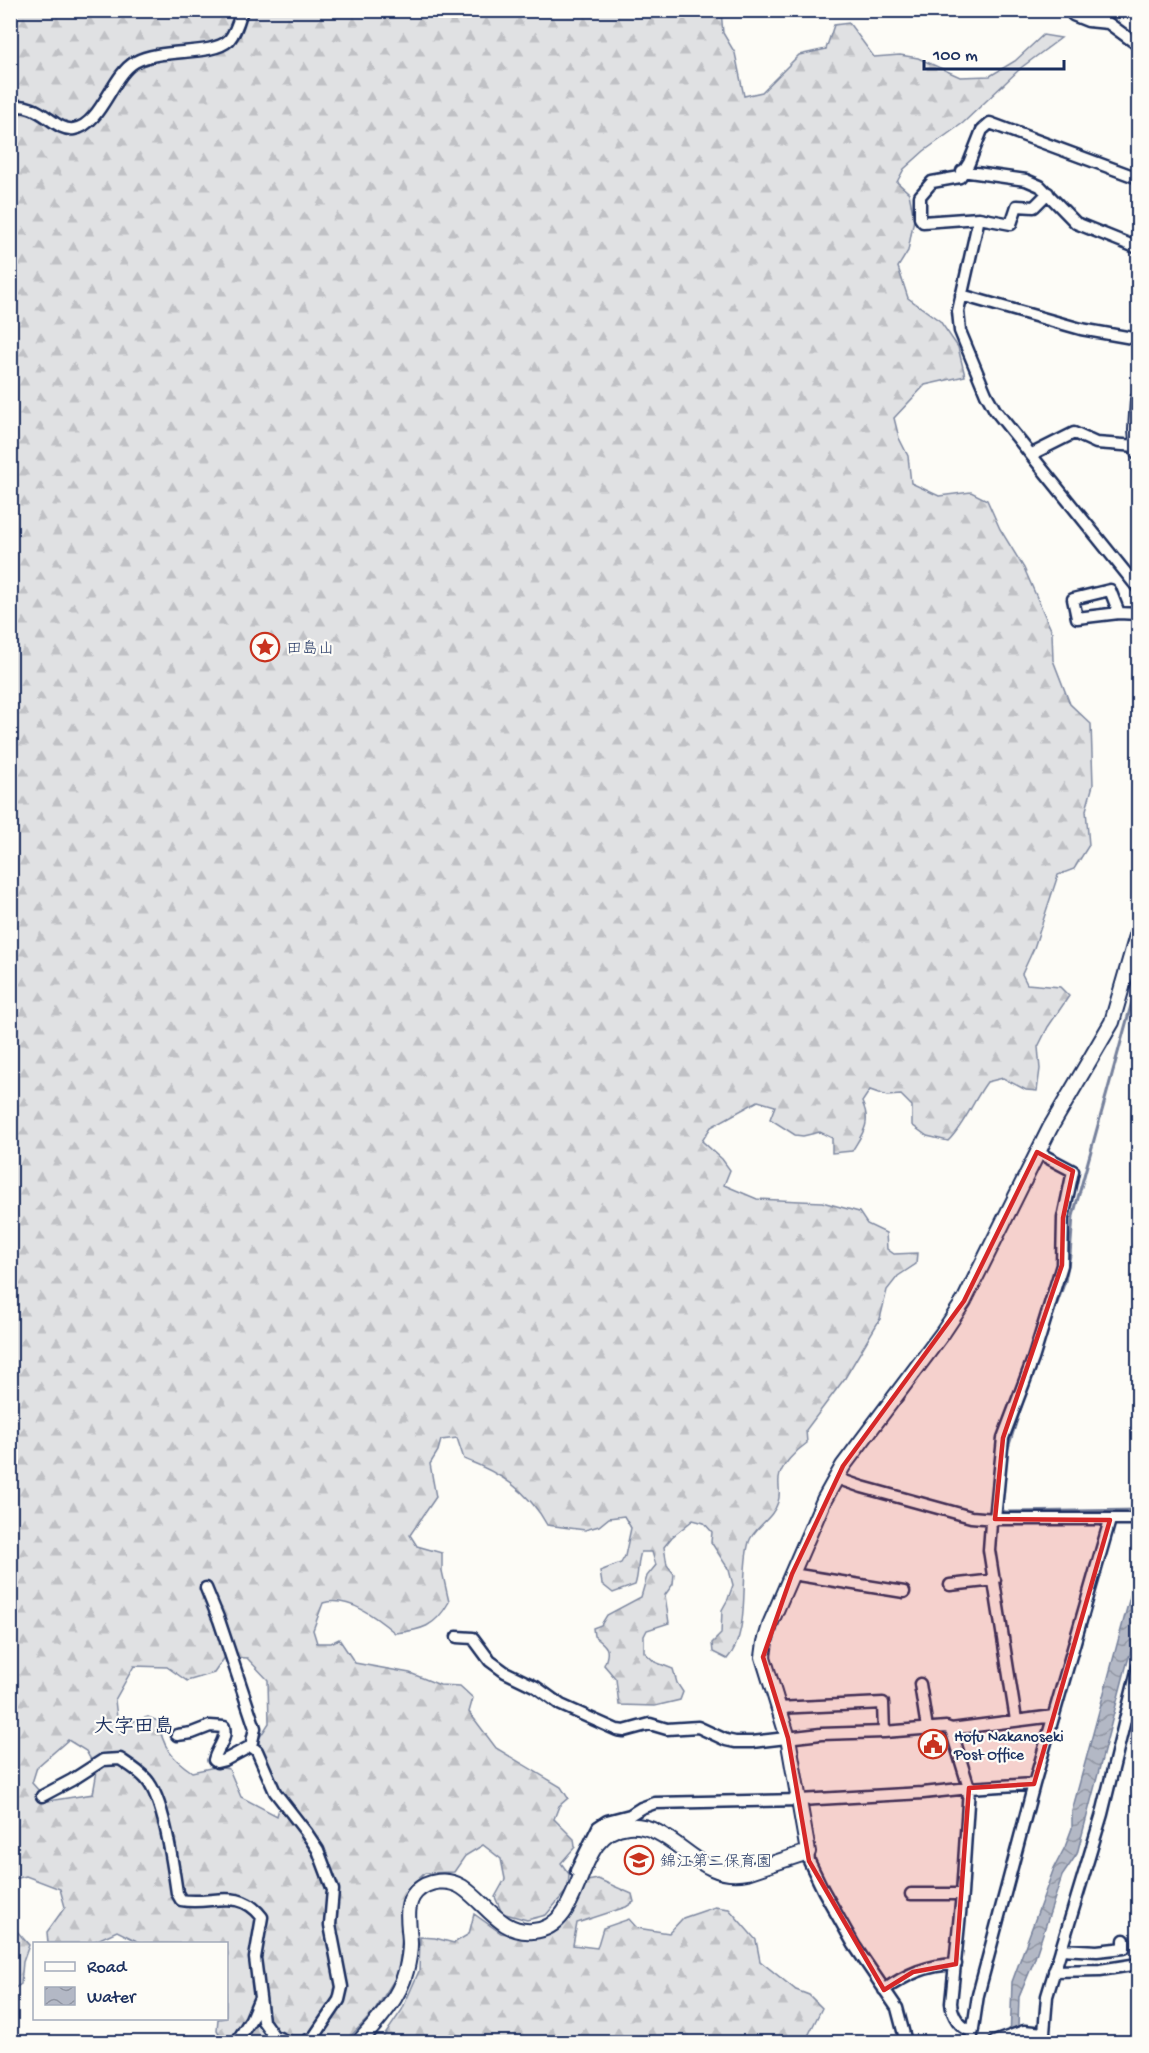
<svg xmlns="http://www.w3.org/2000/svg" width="1149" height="2053" font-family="'Gochi Hand','Klee One',sans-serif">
  <defs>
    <pattern id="forest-firs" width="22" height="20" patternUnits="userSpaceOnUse" patternTransform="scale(1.5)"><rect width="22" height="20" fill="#e0e1e3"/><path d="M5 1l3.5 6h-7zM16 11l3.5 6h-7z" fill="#c0c1c5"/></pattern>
    <pattern id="water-waves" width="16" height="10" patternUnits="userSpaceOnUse" patternTransform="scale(1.5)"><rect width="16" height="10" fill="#b3b8c5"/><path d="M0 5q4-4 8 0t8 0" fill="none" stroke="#9196a3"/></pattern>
  </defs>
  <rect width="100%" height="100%" fill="#fdfcf7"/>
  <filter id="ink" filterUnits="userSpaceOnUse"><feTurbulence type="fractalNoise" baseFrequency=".0167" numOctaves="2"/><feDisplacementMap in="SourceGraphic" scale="12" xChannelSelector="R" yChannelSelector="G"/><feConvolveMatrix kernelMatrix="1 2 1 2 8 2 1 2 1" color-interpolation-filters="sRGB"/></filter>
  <g filter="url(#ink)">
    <!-- forest -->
    <path fill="url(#forest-firs)" stroke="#7e88a0" stroke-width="1.5" fill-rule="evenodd" d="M11 11H721L723 33 735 53 744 96 762 92 799 55 826 49 834 25 849 23 874 57 900 55 918 58 960 77 990 76 1015 61 1043 35 1061 38 1022 67 963 123 924 151 904 169 897 182 909 193 914 219 908 251 898 267 908 298 940 321 958 347 965 376 925 385 894 418 899 438 908 456 911 483 939 496 971 492 987 500 1000 529 1024 568 1052 632 1053 660 1070 704 1091 724 1093 785 1086 810 1089 845 1074 869 1058 875 1034 948 1022 974 1027 984 1060 987 1069 996 1048 1027 1038 1047 1040 1069 1037 1091 1026 1090 1003 1078 987 1082C973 1101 965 1124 948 1141L927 1136 912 1125V1106L901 1095 887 1096 870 1090 862 1102C872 1123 863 1133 852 1151L832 1153V1138L820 1132 803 1136 795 1135 770 1119 775 1106 758 1101 711 1127 702 1141 722 1159 730 1170 724 1185 757 1199 822 1202 859 1212 867 1224 886 1233 887 1249 894 1254 917 1253 916 1264 898 1276 887 1290 880 1319 845 1378 806 1430 807 1443C797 1450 780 1466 779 1479 778 1486 781 1494 778 1502 773 1519 753 1528 749 1542 739 1576 752 1631 727 1659L713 1652 712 1643 721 1634 722 1610 728 1599 733 1585 729 1570 711 1542 712 1532 704 1523 693 1520 672 1537 664 1547 667 1565 674 1574 673 1584 665 1595 669 1623 647 1630 644 1636V1652L655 1662 673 1669 677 1683 683 1692 680 1700 655 1706 619 1705 616 1679 604 1665C611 1649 607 1646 594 1636L593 1628 601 1625 607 1615 641 1597 647 1576 656 1565 652 1552H641C637 1563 639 1574 635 1585L613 1593 602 1584 600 1571 621 1563 625 1556 631 1528 624 1516 609 1518 599 1526 585 1530 547 1525C528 1490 500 1473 464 1459L457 1438 441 1440 438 1451 430 1464 436 1497 410 1535 417 1546 442 1553V1571L449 1602C435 1627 422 1630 395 1633 376 1617 349 1596 323 1603L313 1630 317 1643H331L339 1639 355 1663 410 1673 440 1685 460 1686 473 1698 469 1712 496 1748 561 1787 568 1798 559 1806 554 1819 574 1839 575 1847 561 1863 569 1874 568 1889 546 1915 527 1920 502 1913 495 1897 505 1879 501 1859 483 1845 465 1856 454 1872 425 1873 407 1890 398 1974 374 2012 345 2042H224L217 2030 218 2019 226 2018V1962L228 1954 226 1944 141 1943 117 1931 91 1943H48L47 1932 65 1907 60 1889 26 1876 11 1880ZM225 1657 247 1658 268 1680 269 1723 258 1740 281 1801 277 1816 241 1797 229 1769 215 1767 192 1772C170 1757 163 1747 158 1721L148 1717 123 1724 117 1718 115 1700 134 1666 167 1667 187 1681 214 1673ZM68 1740 86 1751 97 1771 93 1794 48 1801 32 1783 37 1767Z
      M598 1879 632 1894 634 1902 626 1907 577 1923 573 1945 597 1948 603 1928 629 1919 637 1928 669 1933 683 1918 715 1907 729 1909 756 1940 760 1961 796 1990 809 1995 822 2008 805 2042H380L402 2010 419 1971 420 1937 435 1938 454 1943 469 1934 474 1914 501 1933 525 1937 567 1917 577 1904 587 1881Z
      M10 1927 15 1929 29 1945 23 1962 21 1984 15 1988 11 1986Z"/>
    <!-- water -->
    <path fill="url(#water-waves)" stroke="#76819c" stroke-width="1.5" d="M1138 1567V1628L1126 1667 1077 1854 1062 1876 1034 1961 1019 1997 1018 2027 1021 2042H1010L1012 1982 1054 1868 1065 1847 1072 1828V1811Z"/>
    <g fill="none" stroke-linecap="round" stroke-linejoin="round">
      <!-- stream -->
      <path stroke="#76819c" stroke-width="3" d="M1046 1334 1065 1281 1070 1255 1073 1216 1138 980
        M1007 1451 1025 1394
        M1005 1472 1001 1509 1005 1512 1138 1510"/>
      <!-- minor casing -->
      <g stroke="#1b2f5e" stroke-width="15">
        <path id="minor" d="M1073 15 1088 21 1108 23 1138 45
          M10 107C40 100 54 132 74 129 101 125 112 75 135 62 162 47 211 57 229 40 236 32 239 20 242 10
          M962 171 1026 180 1040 186 1076 223 1138 248
          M1138 178 990 123 982 130 969 163 960 177 932 182 920 196V218L923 222 979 218 958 311 960 331 986 394 995 410 1138 588
          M979 218 1011 224 1017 206 1034 207 1048 193
          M961 295 1081 329 1138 339
          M1032 454 1074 433 1096 443 1137 446
          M1119 613 1110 590 1073 599 1077 618 1119 613 1138 614
          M836 1478 862 1487 971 1517 995 1519H1138
          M792 1574 904 1592
          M950 1585 995 1580
          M457 1637 473 1638 490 1661 505 1672 536 1687 561 1705 617 1730 624 1731 650 1724 667 1729 698 1727 726 1740 735 1742H752L821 1734 884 1732 946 1727 951 1729 1054 1716
          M920 1684 927 1728
          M777 1708 883 1703 884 1732
          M1016 1720 989 1550 991 1523 995 1519 1003 1438 1033 1359 1062 1265 1063 1218 1073 1171 1037 1152
          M951 1729 969 1788 962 1894 951 2003C952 2016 960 2027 972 2032
          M177 1735 192 1733 210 1726 224 1727C227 1740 217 1748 214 1760L217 1762 225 1760 251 1746 255 1728 219 1620 206 1588
          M42 1796 72 1780 103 1760 120 1759C129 1765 139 1771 146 1779 164 1798 173 1866 177 1893L181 1900C211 1906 238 1886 262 1917L255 1958 263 2021 273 2035 288 2042H304L314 2037 339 2000 342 1987 330 1925 333 1890 318 1850 306 1832 275 1792 257 1751 251 1746
          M808 1852 809 1861 823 1890 854 1945 897 2008 906 2042
          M576 1871 598 1827 607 1821 630 1815 641 1808 655 1803 800 1800 923 1793 969 1788 1034 1784
          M911 1894H962
          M1061 1949 1097 1951 1124 1948V1940
          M1054 1971 1100 1970 1138 1964
          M884 1990C907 1974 927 1965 956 1964
          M239 2042V2038L251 2019 259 2000
          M971 2042 978 1995 1034 1784 1110 1520
          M994 2042 1024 2031 1044 2033
          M1046 2042 1044 2033 1047 1996 1102 1814 1138 1667"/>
      </g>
      <!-- tertiary casing -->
      <g stroke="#1b2f5e" stroke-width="18">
        <path id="tertiary" d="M1138 399 1136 429 1138 453
          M359 2042C377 2022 399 1999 406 1971 408 1963 410 1953 410 1944 410 1927 403 1906 416 1892 428 1880 448 1878 462 1887 486 1903 501 1934 533 1931 588 1926 571 1832 628 1826 674 1822 697 1883 747 1872L808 1852 788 1738 763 1657 765 1642 771 1622 824 1500 843 1466 942 1334 964 1301 1050 1128 1112 1022 1138 932
          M1136 2042H1138"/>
      </g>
      <!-- minor -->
      <use href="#minor" stroke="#fdfcf7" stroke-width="10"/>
      <!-- tertiary -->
      <use href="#tertiary" stroke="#fdfcf7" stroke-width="14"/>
    </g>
  </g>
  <!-- marked area -->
  <path fill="#d62828" fill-opacity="0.2" stroke="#d62828" stroke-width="4.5" stroke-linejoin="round" d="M1037 1152 1073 1171 1063 1218 1062 1265 1003 1438 995 1519 1110 1520 1034 1784 969 1788 956 1964 913 1972 884 1990 809 1861 788 1738 763 1657 792 1574 843 1466 964 1301Z"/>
  <!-- icons -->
  <defs>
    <g id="sight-ring" transform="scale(1.5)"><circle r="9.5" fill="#fdfcf7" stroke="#c8321e" stroke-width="1.5"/><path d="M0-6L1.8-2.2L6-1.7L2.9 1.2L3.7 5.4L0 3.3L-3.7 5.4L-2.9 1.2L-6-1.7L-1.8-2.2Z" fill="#c8321e"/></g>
    <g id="civic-ring" transform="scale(1.5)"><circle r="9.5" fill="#fdfcf7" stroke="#c8321e" stroke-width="1.5"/><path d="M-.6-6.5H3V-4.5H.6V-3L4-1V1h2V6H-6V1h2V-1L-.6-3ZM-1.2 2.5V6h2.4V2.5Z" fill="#c8321e"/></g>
    <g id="school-ring" transform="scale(1.5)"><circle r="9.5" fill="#fdfcf7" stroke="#c8321e" stroke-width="1.5"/><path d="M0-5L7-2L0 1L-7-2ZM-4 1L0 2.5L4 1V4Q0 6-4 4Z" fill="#c8321e"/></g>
  </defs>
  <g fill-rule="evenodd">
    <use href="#sight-ring" x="265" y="647"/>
    <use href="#civic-ring" x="933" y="1744"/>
    <use href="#school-ring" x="639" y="1860"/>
  </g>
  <g text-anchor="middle" stroke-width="4.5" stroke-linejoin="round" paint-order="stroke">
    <!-- poi labels -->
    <g font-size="16" fill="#1b2f5e" stroke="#fdfcf7" text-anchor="start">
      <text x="286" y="653">田島山</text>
      <text x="954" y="1741">Hofu Nakanoseki<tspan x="954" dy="18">Post Office</tspan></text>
      <text x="660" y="1866">錦江第二保育園</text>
    </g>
    <!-- quarter labels -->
    <g font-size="20" font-weight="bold" fill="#1b2f5e" stroke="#fdfcf7">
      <text x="134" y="1732">大字田島</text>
    </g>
  </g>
  <!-- margin -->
  <rect width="1149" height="2053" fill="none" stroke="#fdfcf7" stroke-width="36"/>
  <rect x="18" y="18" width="1113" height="2017" fill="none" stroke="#1b2f5e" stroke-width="2" filter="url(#ink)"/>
  <!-- legend -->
  <rect x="33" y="1942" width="195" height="78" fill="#fdfcf7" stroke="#a3aaba" stroke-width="1.5"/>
  <rect x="45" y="1962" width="30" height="9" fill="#fdfcf7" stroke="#a3aaba" stroke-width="1.5"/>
  <text x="87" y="1972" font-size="18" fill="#1b2f5e">Road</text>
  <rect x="45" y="1987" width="30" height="18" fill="url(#water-waves)" stroke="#a3aaba" stroke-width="1.5"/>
  <text x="87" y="2002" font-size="18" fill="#1b2f5e">Water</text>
  <!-- scale -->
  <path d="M924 60v9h140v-9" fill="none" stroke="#1b2f5e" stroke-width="3"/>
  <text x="933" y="60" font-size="18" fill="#1b2f5e" stroke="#fdfcf7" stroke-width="4.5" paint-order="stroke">100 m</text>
</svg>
